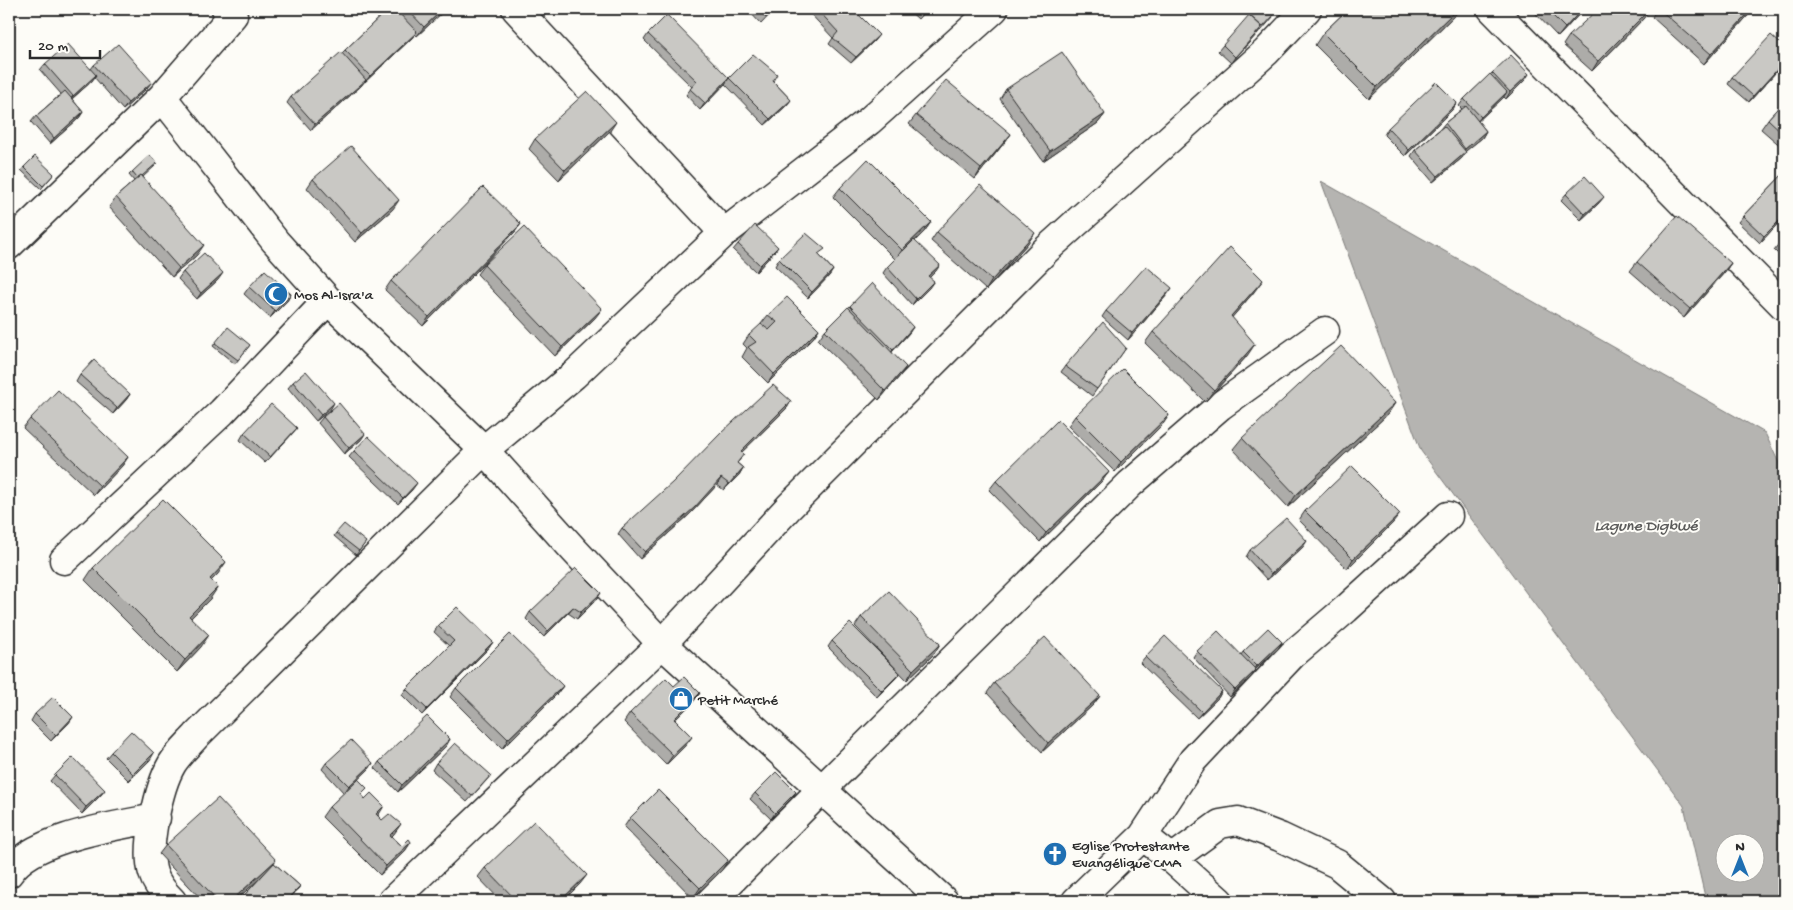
<svg xmlns="http://www.w3.org/2000/svg" width="1793" height="910" font-family="'Gochi Hand',sans-serif">
  <rect width="100%" height="100%" fill="#fdfcf7"/>
  <filter id="ink" filterUnits="userSpaceOnUse"><feTurbulence type="fractalNoise" baseFrequency=".02" numOctaves="2"/><feDisplacementMap in="SourceGraphic" scale="10" xChannelSelector="R" yChannelSelector="G"/><feConvolveMatrix kernelMatrix="1 2 1 2 8 2 1 2 1" color-interpolation-filters="sRGB"/></filter>
  <g filter="url(#ink)">
    <!-- water -->
    <path fill="#b5b4b1" stroke="#7e7d7b" fill-rule="evenodd" d="M1321 181 1765 433 1784 474V901H1706L1684 806 1421 451ZM1726 842H1756V872H1726Z"/>
    <g fill="none" stroke-linecap="round" stroke-linejoin="round">
      <!-- minor casing -->
      <g stroke="#2b2b2b" stroke-width="31">
        <path id="minor" d="M516 9 724 233
          M1492 9 1784 306
          M9 245 162 97 233 15 226 9
          M64 560 222 412 328 300 275 241 162 97
          M1143 836 1193 760 1292 655 1346 609 1448 516
          M1172 859 1220 824 1238 821 1280 837 1337 864 1382 901
          M9 873C32 837 116 826 156 818
          M172 901C164 893 156 884 153 873 145 848 159 786 172 764 178 754 189 744 197 735L484 450 328 300
          M392 901 662 644 789 507 1046 250 1266 52 1307 9
          M711 901 822 789 1130 484 1220 406 1325 331
          M944 901 662 644 574 550 484 450 574 375 724 233 869 121 994 9
          M1076 901 1143 836 1172 859 1219 901"/>
      </g>
      <!-- minor -->
      <use href="#minor" stroke="#fdfcf7" stroke-width="28"/>
    </g>
    <!-- wall -->
    <path fill="#adaca9" stroke="#2b2b2b" d="M388 9H446L417 36 415 34 412 38 365 82 364 81 361 86 311 130 287 103 291 97 342 53 345 50Z
      M747 9H775L761 24Z
      M806 9H853L874 41 851 63 829 44 833 38Z
      M907 9H927L918 19Z
      M1348 9H1461L1369 99 1315 45 1323 33Z
      M1537 9H1584L1558 37 1534 12Z
      M1657 9H1754L1704 64 1652 17Z
      M1273 17 1261 31 1260 30 1231 63 1218 51 1223 45Z
      M1644 18 1592 71 1563 45 1569 36Z
      M648 34 729 78 773 81 791 100 786 106 765 125 725 84 700 110 686 95 692 87 644 40Z
      M1784 63 1749 102 1728 84 1732 77Z
      M45 64 91 69 94 65 147 88 123 110 94 77 92 81 72 99 83 112 79 118 50 144 31 122 36 116 61 94 40 70Z
      M1492 73 1525 80 1506 99 1504 97 1478 121 1486 131 1482 138 1465 151 1462 158 1433 182 1411 156 1415 150 1440 129 1445 123 1462 109 1459 106 1464 99Z
      M1006 89 1105 114 1098 123 1043 161 1000 99Z
      M1784 101V149L1761 129 1768 119Z
      M1457 103 1452 110 1405 156 1384 135 1388 128Z
      M916 115 1011 134 1004 143 975 179 909 124Z
      M610 131 559 180 529 149 535 139Z
      M155 166 143 177 197 255 172 277 109 207 116 197 134 181 129 175 132 172Z
      M24 167 54 174 41 189 21 170Z
      M1784 173V217L1760 243 1738 222 1743 216Z
      M313 179 393 209 355 242 307 188Z
      M840 188 931 222 924 232 915 241 936 271 929 277V288L912 305 883 273 887 267 895 259 833 197Z
      M1566 194 1599 203 1581 220 1561 200Z
      M521 224 514 233 423 326 385 290 391 281Z
      M937 232 1028 243 986 290 931 241Z
      M1784 237V260L1774 250Z
      M738 244 778 247 773 253 756 272 733 250Z
      M820 256 833 270 829 276 808 298 775 266 779 259Z
      M1637 262 1731 263 1724 273 1684 318 1630 271Z
      M484 265 595 318 555 356 477 274Z
      M183 272 218 280 197 299 178 279Z
      M249 287 291 294 287 301 270 318 244 294Z
      M1254 292 1232 317 1247 356 1205 402 1145 343 1153 332Z
      M1167 295 1128 340 1102 317 1106 311Z
      M850 306 913 327 909 333 892 352 900 376 879 400 818 340 825 330Z
      M768 315 819 329 813 338 768 383 742 357 747 348 743 344 749 335 768 330 761 324Z
      M215 343 250 345 235 364 213 346Z
      M1126 348 1092 396 1061 372 1065 366Z
      M80 375 130 394 126 400 113 414 76 382Z
      M293 382 330 410 316 421 288 388Z
      M791 401 787 408 742 452 740 460 737 463 743 468 739 475 724 490 717 485 690 514 640 559 618 534 622 528Z
      M1395 403 1387 415 1288 507 1233 449 1242 438Z
      M1169 415 1163 424 1115 472 1068 426 1075 416Z
      M323 417 361 440 344 454 318 423Z
      M30 419 128 457 122 466 94 495 23 428Z
      M244 433 292 434 265 463 240 440Z
      M354 451 412 490 398 504 349 457Z
      M1109 472 1102 481 1040 542 989 490 996 481Z
      M1305 511 1393 523 1347 569 1299 520Z
      M336 533 366 542 356 555 334 536Z
      M1303 547 1267 580 1246 557 1250 550Z
      M93 568 218 574 211 581 210 599 191 617 201 647 177 672 85 580Z
      M597 599 577 619 568 613 544 637 526 619 530 612Z
      M861 617 934 654 907 680 855 626Z
      M438 626 493 642 488 649 422 715 402 695 406 689 449 646 434 632Z
      M832 641 900 673 895 679 877 697 828 647Z
      M1282 642 1278 649 1255 670 1251 677 1230 697 1193 657 1197 651 1241 655 1243 652Z
      M1145 657 1222 691 1218 698 1197 718 1140 663Z
      M994 683 1100 696 1093 705 1042 752 987 693Z
      M563 686 556 695 502 749 450 697 456 688Z
      M674 686 700 693 693 702 675 720 685 746 666 765 624 722 630 713Z
      M35 714 69 723 51 741 31 721Z
      M450 739 446 746 398 792 375 768 379 762Z
      M111 752 150 760 129 781 106 758Z
      M326 763H373L369 769 358 779 362 795 378 816 394 834 392 836 402 846 411 842 405 851 380 875 322 817 329 807 344 793 322 769Z
      M436 763 491 775 486 781 467 802 432 770Z
      M55 775 105 790 100 796 82 814 50 781Z
      M796 792 791 799 771 819 750 799 755 793Z
      M630 818 722 870 693 898 624 827Z
      M166 845 274 863 300 886 296 892 287 901H239L260 878 235 901H203L159 854Z
      M485 868 580 884 563 901H501L478 877Z"/>
    <!-- shaded-wall -->
    <path fill="#8d8c89" stroke="#2b2b2b" d="M443 9H446L417 36 424 27Z
      M1457 9H1461L1369 99 1377 87Z
      M1582 9H1584L1558 37 1565 28Z
      M1650 9 1644 18 1592 71 1598 61Z
      M1752 9H1754L1704 64 1711 54Z
      M1262 27 1258 33 1231 63 1235 57Z
      M417 32 412 38 365 82 370 76Z
      M879 35 874 41 851 63 856 57Z
      M1784 62V63L1749 102 1753 96Z
      M1529 74 1525 80 1506 99 1510 92Z
      M96 75 92 81 68 102 73 96Z
      M729 78 725 84 700 110 705 103Z
      M366 80 361 86 311 130 315 124Z
      M152 82 147 88 123 110 128 103Z
      M1507 92 1503 98 1476 123 1481 117Z
      M791 100 786 106 765 125 770 119Z
      M1457 103 1452 110 1405 156 1409 150Z
      M83 112 79 118 50 144 54 138Z
      M1105 114 1098 123 1043 161 1050 151Z
      M616 122 610 131 559 180 565 170Z
      M1486 131 1482 138 1461 155 1465 149Z
      M1011 134 1004 143 975 179 981 169Z
      M1466 152 1462 158 1433 182 1438 176Z
      M1604 197 1599 203 1581 220 1585 214Z
      M399 200 393 209 355 242 362 233Z
      M1784 216V217L1760 243 1764 236Z
      M931 222 924 232 895 260 902 250Z
      M521 224 514 233 423 326 429 317Z
      M1035 233 1028 243 986 290 992 280Z
      M204 245 197 255 172 277 179 268Z
      M778 247 773 253 756 272 760 265Z
      M1731 263 1724 273 1684 318 1690 309Z
      M940 265 936 271 924 283 928 276Z
      M833 270 829 276 808 298 812 292Z
      M223 273 218 280 197 299 201 293Z
      M1263 280 1254 292 1223 328 1231 316Z
      M934 281 929 288 912 305 916 299Z
      M1172 288 1167 295 1128 340 1132 333Z
      M291 294 287 301 270 318 275 311Z
      M602 309 595 318 555 356 562 347Z
      M913 327 909 333 888 356 893 350Z
      M819 329 813 338 768 383 774 374Z
      M1255 344 1247 356 1205 402 1214 390Z
      M906 367 900 376 879 400 885 391Z
      M130 394 126 400 113 414 117 408Z
      M791 401 787 408 737 457 741 451Z
      M334 403 330 410 316 421 321 415Z
      M1395 403 1387 415 1288 507 1296 495Z
      M1169 415 1163 424 1115 472 1121 462Z
      M297 428 292 434 265 463 270 457Z
      M365 434 361 440 344 454 349 448Z
      M128 457 122 466 94 495 100 486Z
      M743 468 739 475 724 490 729 484Z
      M1109 472 1102 481 1040 542 1046 533Z
      M721 478 717 485 690 514 640 559 645 552Z
      M417 483 412 490 398 504 403 498Z
      M1400 514 1393 523 1347 569 1353 559Z
      M1307 541 1303 547 1267 580 1271 574Z
      M226 562 218 574 201 591 210 579Z
      M218 587 210 599 181 628 189 616Z
      M601 593 597 599 577 619 581 612Z
      M573 607 568 613 544 637 548 631Z
      M209 635 201 647 177 672 185 660Z
      M493 642 488 649 422 715 427 709Z
      M1282 642 1278 649 1252 672 1257 666Z
      M940 644 934 654 907 680 913 670Z
      M1256 670 1251 677 1230 697 1235 690Z
      M900 673 895 679 877 697 882 691Z
      M563 686 556 695 502 749 508 739Z
      M1222 691 1218 698 1197 718 1202 712Z
      M700 693 693 702 667 728 674 719Z
      M1100 696 1093 705 1042 752 1048 743Z
      M73 717 69 723 51 741 56 735Z
      M692 737 685 746 666 765 673 755Z
      M450 739 446 746 398 792 402 785Z
      M154 753 150 760 129 781 133 774Z
      M373 763 369 769 344 793 349 786Z
      M105 790 100 796 82 814 86 807Z
      M796 792 791 799 771 819 775 813Z
      M384 806 378 816 376 814Z
      M401 824 394 834 384 844 390 835Z
      M411 842 405 851 380 875 386 866Z
      M276 860 269 870 235 901H231Z
      M728 860 722 870 693 898 700 888Z
      M587 875 580 884 563 901H560Z
      M300 886 296 892 287 901H285Z"/>
    <!-- building -->
    <path fill="#c9c8c4" stroke="#2b2b2b" d="M388 9H395L417 32 370 76 345 50Z
      M407 9H443L424 27Z
      M757 9H774L766 18Z
      M817 9H853L879 35 856 57 833 38 838 32Z
      M918 9H925L922 13Z
      M1255 9H1269L1275 14 1263 27 1249 15Z
      M1348 9H1457L1377 87 1323 33Z
      M1546 9H1582L1565 28Z
      M1598 9H1650L1598 61 1569 36Z
      M1659 9H1752L1711 54Z
      M667 15 729 78 705 103 690 89 697 81 648 34Z
      M1249 15 1262 27 1235 57 1223 45Z
      M1771 35 1784 47V62L1753 96 1732 77Z
      M68 44 96 75 73 96 45 64Z
      M118 44 152 82 128 103 94 65Z
      M341 52 366 80 315 124 291 97Z
      M1062 52 1105 114 1050 151 1006 89Z
      M753 54 777 74 773 81 791 100 770 119 729 78Z
      M1511 55 1529 74 1510 92 1492 73Z
      M1490 74 1507 92 1481 117 1464 99Z
      M946 80 1011 134 981 169 916 115Z
      M1436 82 1457 103 1409 150 1388 128Z
      M65 91 83 112 54 138 36 116Z
      M587 91 616 122 565 170 535 139Z
      M1784 101V134L1768 119Z
      M1466 106 1486 131 1465 149 1445 123Z
      M1444 126 1466 152 1438 176 1415 150Z
      M351 146 399 200 362 233 313 179Z
      M150 155 157 163 142 176 141 175 137 178 132 172Z
      M35 156 54 174 43 186 24 167Z
      M868 159 931 222 902 250 840 188Z
      M1784 173V216L1764 236 1743 216Z
      M141 175 204 245 179 268 116 197Z
      M1585 176 1604 197 1585 214 1566 194Z
      M980 185 1035 233 992 280 937 232Z
      M483 187 521 224 429 317 391 281Z
      M1677 216 1731 263 1690 309 1637 262Z
      M755 225 778 247 760 265 738 244Z
      M524 227 602 309 562 347 484 265Z
      M806 233 825 249 818 254 833 270 812 292 779 259Z
      M1784 237V245L1780 241Z
      M914 240 940 265 928 276 934 281 916 299 887 267Z
      M1230 247 1263 280 1231 316 1255 344 1214 390 1153 332Z
      M204 253 223 273 201 293 183 272Z
      M1146 266 1172 288 1132 333 1106 311Z
      M265 270 291 294 275 311 249 287Z
      M872 283 913 327 893 350 850 306Z
      M787 297 819 329 774 374 748 347 756 342 749 335 761 324 769 330 777 322 768 315Z
      M848 307 906 367 885 391 825 330Z
      M1103 322 1126 348 1097 389 1065 366Z
      M228 327 250 345 238 360 215 343Z
      M1341 346 1395 403 1296 495 1242 438Z
      M94 360 130 394 117 408 80 375Z
      M1123 369 1169 415 1121 462 1075 416Z
      M306 371 334 403 321 415 293 382Z
      M773 385 791 401 741 451 744 454 737 463 743 468 729 484 721 478 695 507 645 552 622 528 673 482 721 433Z
      M58 390 128 457 100 486 30 419Z
      M339 403 365 434 349 448 323 417Z
      M271 404 297 428 270 457 244 433Z
      M1058 420 1109 472 1046 533 996 481Z
      M368 436 417 483 403 498 354 451Z
      M1352 466 1400 514 1353 559 1305 511Z
      M163 499 226 562 210 579 218 587 189 616 209 635 185 660 93 568Z
      M1286 518 1307 541 1271 574 1250 550Z
      M344 524 366 542 359 551 336 533Z
      M576 568 601 593 581 612 573 607 548 631 530 612Z
      M889 591 940 644 913 670 861 617Z
      M457 607 493 642 427 709 406 689 454 641 438 626Z
      M850 623 900 673 882 691 832 641Z
      M1268 628 1282 642 1257 666 1243 652Z
      M1218 631 1256 670 1235 690 1197 651Z
      M510 634 563 686 508 739 456 688Z
      M1165 636 1222 691 1202 712 1145 657Z
      M1045 637 1100 696 1048 743 994 683Z
      M684 677 700 693 674 719 692 737 673 755 630 713 666 678 674 686Z
      M53 697 73 717 56 735 35 714Z
      M427 716 450 739 402 785 379 762Z
      M131 731 154 753 133 774 111 752Z
      M351 740 373 763 349 786 326 763Z
      M455 743 491 775 472 796 436 763Z
      M73 757 105 790 86 807 55 775Z
      M776 772 796 792 775 813 755 793Z
      M358 779 367 788 361 794 365 799 371 793 384 806 376 814 382 820 389 814 401 824 390 835 402 846 409 839 411 842 386 866 329 807Z
      M658 790 728 860 700 888 630 818Z
      M218 798 276 860 231 901H218L166 845Z
      M534 821 587 875 560 901H517L485 868Z
      M274 863 300 886 285 901H239Z"/>
  </g>
  <!-- icons -->
  <defs>
    <g id="mosque-disc" transform="scale(1.25)"><circle r="9.5" fill="#1f6fb2" stroke="#fdfcf7"/><path d="M3.5-4.9A6 6 0 1 0 3.5 4.9A5 5 0 1 1 3.5-4.9Z" fill="#fff"/></g>
    <g id="shop-disc" transform="scale(1.25)"><circle r="9.5" fill="#1f6fb2" stroke="#fdfcf7"/><path d="M-5-2.5h2.3a2.7 3.5 0 0 1 5.4 0H5L5.5 6h-11ZM-1.5-2.5h3a1.5 2.3 0 0 0-3 0Z" fill="#fff"/></g>
    <g id="church-disc" transform="scale(1.25)"><circle r="9.5" fill="#1f6fb2" stroke="#fdfcf7"/><path d="M-1.2-6h2.4v3.5h3.3v2.4h-3.3V6h-2.4V-.1h-3.3v-2.4h3.3Z" fill="#fff"/></g>
  </defs>
  <g fill-rule="evenodd">
    <use href="#mosque-disc" x="276" y="294"/>
    <use href="#shop-disc" x="681" y="699"/>
    <use href="#church-disc" x="1055" y="854"/>
  </g>
  <g text-anchor="middle" stroke-width="4" stroke-linejoin="round" paint-order="stroke">
    <!-- poi labels -->
    <g font-size="15" fill="#2b2b2b" stroke="#fdfcf7" text-anchor="start">
      <text x="294" y="299">Mos Al-Isra'a</text>
      <text x="698" y="704">Petit Marché</text>
      <text x="1072" y="850">Eglise Protestante<tspan x="1072" dy="17">Evangélique CMA</tspan></text>
    </g>
    <!-- water labels -->
    <g font-size="16" font-style="italic" fill="#5b5b5a" stroke="#fdfcf7">
      <text x="1646" y="530">Lagune Digbwé</text>
    </g>
  </g>
  <!-- margin -->
  <rect width="1793" height="910" fill="none" stroke="#fdfcf7" stroke-width="30"/>
  <rect x="15" y="15" width="1763" height="880" fill="none" stroke="#2b2b2b" stroke-width="2" filter="url(#ink)"/>
  <!-- north arrow -->
  <g transform="translate(1740 858)"><circle r="24" fill="#fdfcf7" stroke="#a9a8a5"/>
  <path d="M0-4L9 19L0 12L-9 19Z" fill="#1f6fb2"/>
  <text y="-8" font-size="14" font-weight="bold" text-anchor="middle" fill="#2b2b2b">N</text>
  </g>
  <!-- scale -->
  <path d="M30 50v8h70v-8" fill="none" stroke="#2b2b2b" stroke-width="2.5"/>
  <text x="38" y="50" font-size="15" fill="#2b2b2b" stroke="#fdfcf7" stroke-width="4" paint-order="stroke">20 m</text>
</svg>
